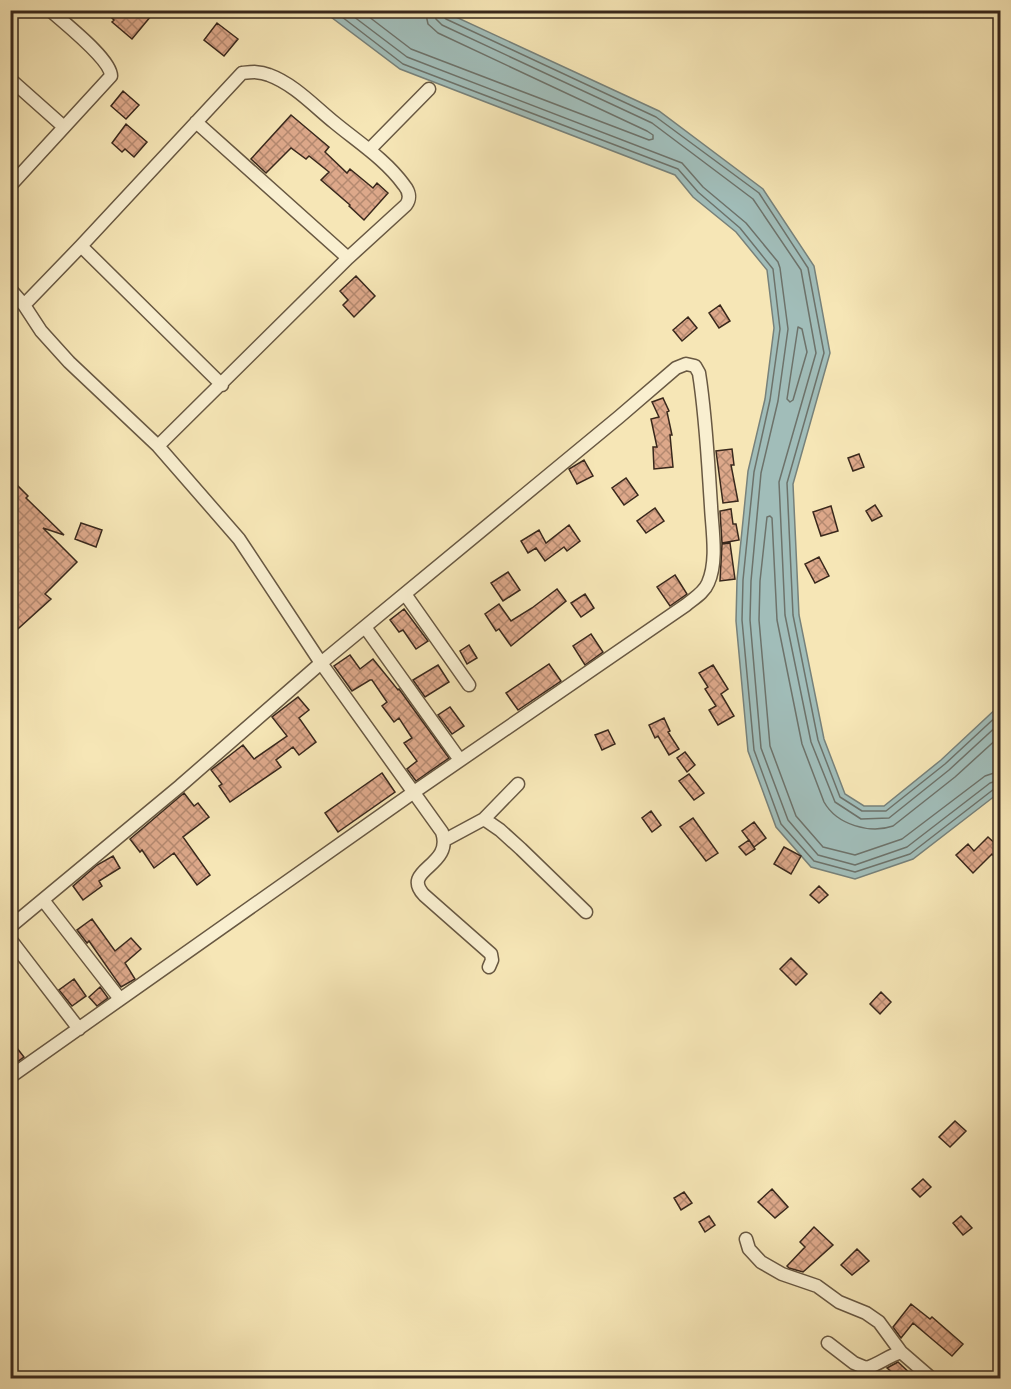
<svg xmlns="http://www.w3.org/2000/svg" width="1011" height="1389" font-family="'IM FELL Double Pica',serif">
  <defs>
    <pattern id="building-cross-hatch" width="8" height="8" patternUnits="userSpaceOnUse" patternTransform="scale(1.5)"><rect width="8" height="8" fill="#dda88a"/><path d="M0 0l8 8M0 8l8-8" fill="none" stroke="#b48970"/></pattern>
  </defs>
  <rect width="100%" height="100%" fill="#f6e6b6"/>
  <filter id="stains"><feTurbulence type="fractalNoise" baseFrequency=".00333" numOctaves="4"/><feColorMatrix values="0 0 0 0 .2 0 0 0 0 .09 0 0 0 0 .02 0 0 0 .5 -.17"/></filter>
  <radialGradient id="worn" r=".72"><stop offset=".6" stop-color="#630" stop-opacity="0"/><stop offset="1" stop-color="#630" stop-opacity=".3"/></radialGradient>
  <!-- water -->
  <path fill="#a1bdb9" stroke="#77817a" stroke-width="1.5" d="M323 11H443L659 111 763 189 814 266 830 353 793 484 799 615 824 739 845 794 864 806H884L941 760 1000 705V792L913 859 855 879 811 867 776 827 748 751 736 621 737 580 748 471 765 399 774 328 767 270 736 232 693 197 675 175 400 69Z"/>
  <g fill="none" stroke-linecap="round" stroke-linejoin="round">
    <!-- shore -->
    <path stroke="#6d726a" stroke-width="1.5" d="M333 10 403 64 678 169 698 192 740 228 773 269 780 329 770 400 754 472 743 580 742 620 754 750 781 824 814 861 855 872 910 854 994 789 1000 788
      M345 10 407 57 682 163 703 187 746 223 778 262 780 268 788 329 778 401 761 473 751 581 750 620 761 748 788 820 818 855 855 865 907 847 990 783 1000 780
      M360 10 411 49 649 140 653 139V135L647 131 438 33 428 24 425 10
      M434 10 436 19 442 25 652 123 753 199 801 270 816 353 779 482 785 615 811 742 835 802 861 819 889 818 949 770 1000 723
      M442 10V15L446 19 656 117 759 193 808 268 824 353 787 483 793 615 818 740 840 797 862 811H886L945 764 1000 713
      M798 327 802 329 807 352 793 400 790 402 787 399Z
      M1000 736 955 777 893 826C870 834 837 825 824 802L802 744 777 620 772 518 770 516 767 517 760 581 759 620 770 746 796 816 823 847 855 855 902 839 985 776 1000 771"/>
  </g>
  <!-- building -->
  <path fill="url(#building-cross-hatch)" stroke="#39281c" stroke-width="1.5" d="M103 10H156L132 39 112 22 114 20Z
    M217 23 238 39 224 56 204 40Z
    M123 91 139 105 126 119 111 106Z
    M291 115 329 147 325 152 347 173 350 169 373 188 377 183 388 193 364 220 349 206 350 205 321 180 329 172 309 156 306 159 291 148 266 173 251 159Z
    M126 124 147 142 134 157 125 149 122 152 112 143Z
    M356 276 375 296 354 317 343 305 348 300 340 291Z
    M720 305 730 321 719 328 709 313Z
    M688 317 697 328 682 341 673 330Z
    M663 398 669 411 667 412 672 435H670L673 467 654 469 653 447H657L651 419 659 417 652 402Z
    M732 449 734 465H731L738 501 723 503 716 451Z
    M859 454 864 467 853 471 848 458Z
    M584 460 593 476 577 484 569 469Z
    M10 478 28 496 26 498 64 535 43 528 77 562 45 594 51 599 10 636Z
    M626 478 638 495 624 505 612 488Z
    M875 505 882 516 872 521 866 511Z
    M831 506 838 531 821 536 813 512Z
    M655 508 664 521 646 533 637 521Z
    M731 509 733 524H736L739 540 722 543 720 511Z
    M81 523 102 530 96 547 75 539Z
    M569 525 580 541 567 551 564 547 545 561 536 548 528 553 521 541 539 530 546 543Z
    M730 543 735 579 720 581 722 544Z
    M819 557 829 576 815 583 805 564Z
    M508 572 520 590 503 601 491 583Z
    M675 575 687 594 670 606 657 587Z
    M557 589 566 601 511 646 499 629 496 631 485 614 499 604 511 621 532 608Z
    M585 594 594 608 581 617 571 603Z
    M404 609 428 641 416 649 403 630 399 632 390 620Z
    M591 634 603 652 585 665 573 646Z
    M469 645 477 658 467 664 460 651Z
    M350 655 360 669 373 659 398 690 399 689 449 758 416 781 407 769 417 761 404 743 412 738 399 718 394 722 382 706 387 702 372 680H370L352 691 334 666Z
    M549 664 561 681 518 710 506 693Z
    M438 665 449 682 425 697 413 680Z
    M713 665 728 689 721 694 734 716 718 725 709 710 716 706 705 689 708 687 699 673Z
    M298 697 309 710 299 718 316 742 299 755 293 747 276 760 281 767 230 802 219 786 222 784 211 770 243 745 254 759 287 736 272 717Z
    M450 707 464 726 452 734 438 715Z
    M664 718 670 731 668 732 679 749 669 755 658 736 655 738 649 725Z
    M608 730 615 744 602 750 595 735Z
    M685 752 695 765 687 772 677 758Z
    M382 773 395 792 338 832 325 813Z
    M689 774 704 793 694 800 679 781Z
    M184 793 194 806 198 803 209 817 183 837 210 875 197 885 174 853 154 868 142 850 140 852 130 839Z
    M651 811 661 825 652 832 642 818Z
    M693 818 718 853 706 861 680 827Z
    M754 822 766 838 754 847 742 831Z
    M988 837 1000 848V862L992 854 973 873 956 855 968 844 974 851Z
    M749 840 755 849 746 855 739 847Z
    M784 847 801 856 791 874 774 864Z
    M113 856 120 868 99 881 102 886 83 900 73 886 97 865Z
    M819 886 828 895 819 903 810 895Z
    M92 919 115 951 131 938 141 949 125 963 135 979 121 987 89 941 87 943 77 930Z
    M791 958 807 974 796 985 780 969Z
    M74 979 86 996 72 1006 59 990Z
    M100 987 108 998 97 1006 89 997Z
    M881 992 891 1002 880 1014 870 1004Z
    M10 1039 24 1057 10 1067Z
    M955 1121 966 1131 950 1147 939 1137Z
    M923 1179 931 1187 920 1197 912 1189Z
    M772 1189 788 1207 775 1218 758 1202Z
    M684 1192 692 1203 681 1210 674 1198Z
    M709 1216 715 1225 705 1232 699 1222Z
    M961 1216 972 1228 963 1235 953 1223Z
    M814 1227 833 1245 803 1272 789 1268 787 1266 805 1247 800 1242Z
    M857 1249 869 1261 852 1275 841 1265Z
    M911 1304 930 1319 932 1317 963 1344 952 1356 913 1323 901 1338 893 1327Z
    M898 1362 915 1378H898L887 1368Z"/>
  <g fill="none" stroke-linecap="round" stroke-linejoin="round">
    <!-- street casing -->
    <g stroke="#685842" stroke-width="15">
      <path id="street" d="M10 79 64 127
        M196 122 348 258
        M369 150 429 89
        M10 186 111 76C111 59 64 23 50 10
        M81 246 222 385
        M10 289 24 305 41 331 69 362 158 446 239 539 321 663 442 832C454 867 400 869 424 895L491 954 492 960 489 967
        M24 305 81 246 242 73C252 72 259 71 269 75 294 84 315 107 335 123 358 142 386 160 404 185 409 191 411 198 406 205L348 258 158 446
        M405 594 469 685
        M365 627 460 760
        M484 819 500 830 521 849 586 912
        M445 840 484 819 518 784
        M43 900 120 999
        M10 927 180 786 321 663 619 417 676 368 686 364 695 366 699 373C706 417 708 462 711 506 712 529 718 561 708 583 704 593 693 599 686 605L414 792 10 1077
        M10 939 79 1029
        M746 1239 749 1249 761 1262 782 1274 817 1286 839 1302 866 1313 879 1322 901 1352 931 1378
        M828 1343 854 1363 866 1368C878 1365 888 1356 901 1352"/>
    </g>
    <!-- street -->
    <use href="#street" stroke="#f9efd0" stroke-width="12"/>
  </g>
  <!-- margin -->
  <rect width="1011" height="1389" fill="none" stroke="#f6e6b6" stroke-width="36"/>
  <rect x="12" y="12" width="987" height="1365" fill="none" stroke="#39281c" stroke-width="3"/>
  <rect x="18" y="18" width="975" height="1353" fill="none" stroke="#39281c" stroke-width="1.5"/>
  <rect width="100%" height="100%" filter="url(#stains)"/>
  <rect width="100%" height="100%" fill="url(#worn)"/>
</svg>
